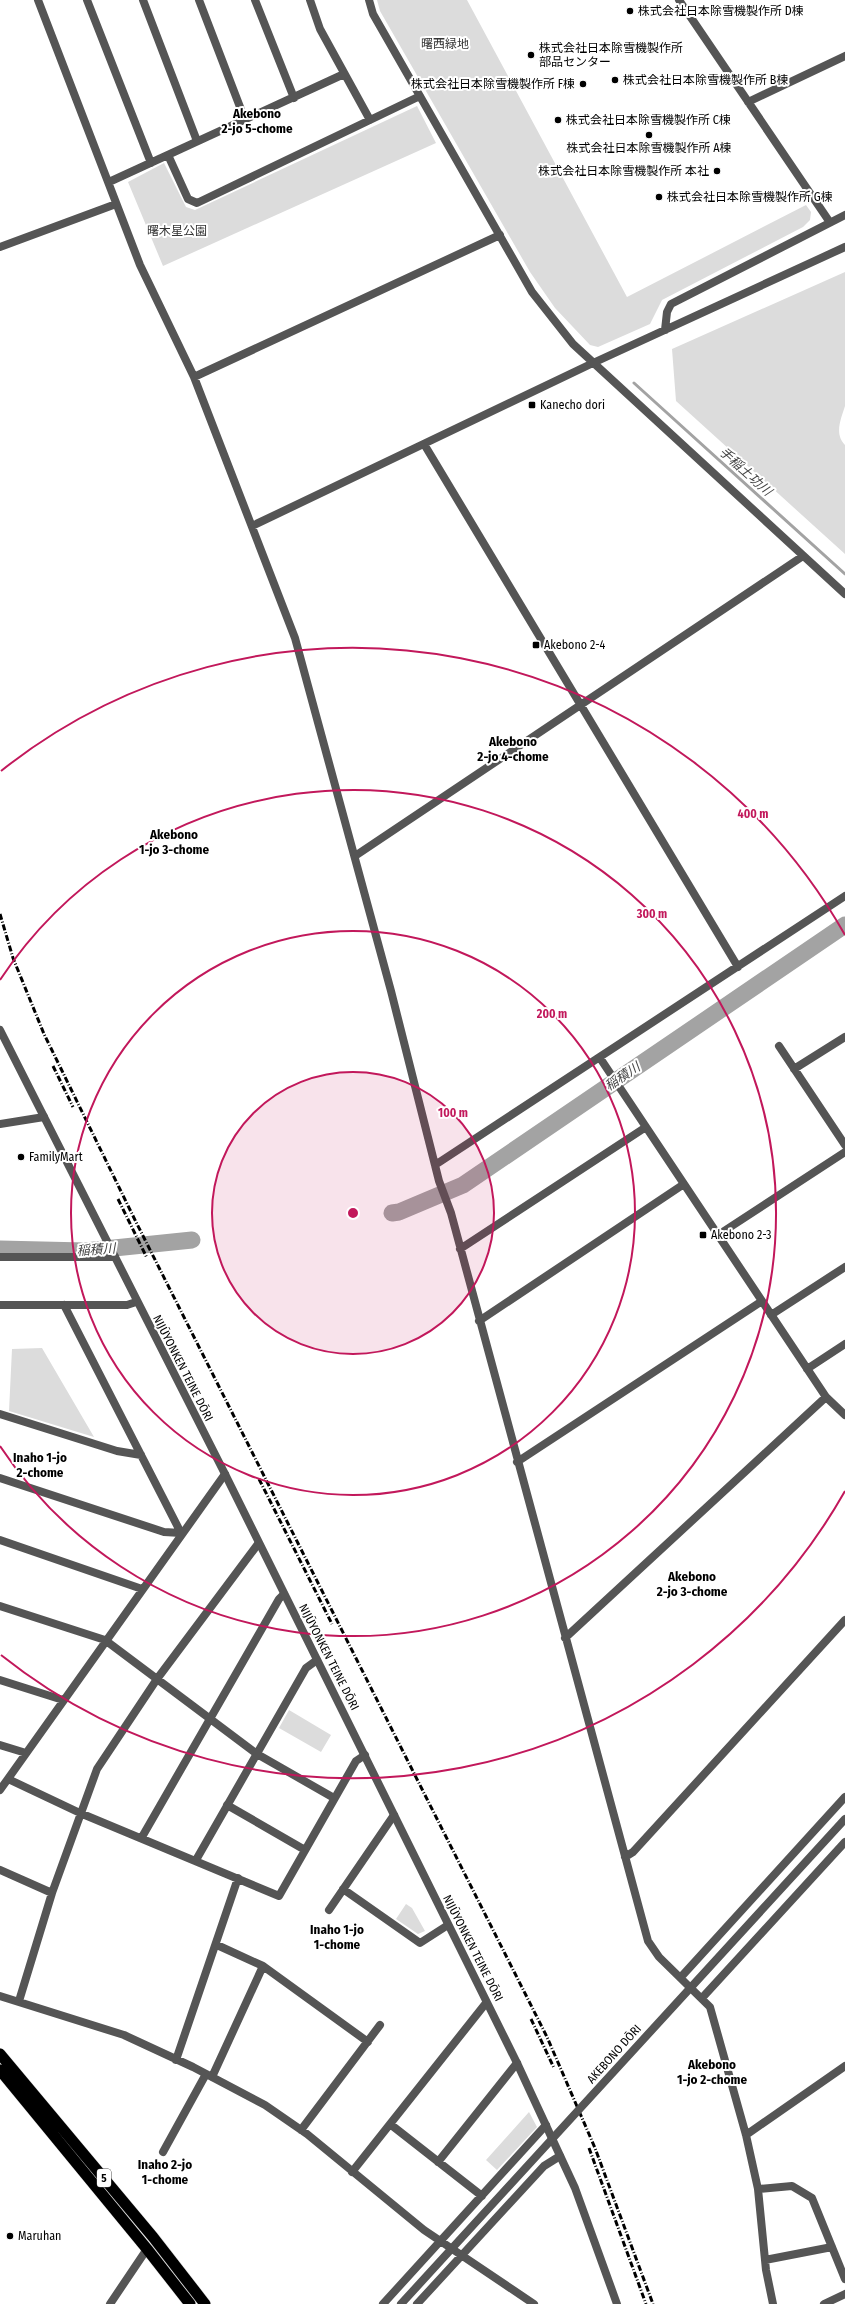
<svg xmlns="http://www.w3.org/2000/svg" width="845" height="2304" font-family="'Fira Sans Condensed','Noto Sans JP',sans-serif">
  <rect width="100%" height="100%" fill="#fff"/>
  <!-- green -->
  <path fill="#dcdcdc" d="M377 0H467L627 297 806 205 811 212 810 220 803 227 662 300 650 324 598 347 590 345 555 308 530 272 380 11Z
    M417 106 436 143 163 266 128 182 164 163 186 207 195 210Z
    M845 272V406C841 419 834 434 845 445V554L676 401 672 349Z
    M42 1348 94 1437 9 1411 12 1349Z
    M289 1710 331 1735 321 1752 279 1728Z
    M406 1904 412 1908 425 1931 418 1934 396 1919Z
    M529 2112 537 2127 497 2170 486 2160Z"/>
  <g fill="none" stroke-linecap="round" stroke-linejoin="round">
    <!-- stream -->
    <path stroke="#a3a3a3" stroke-width="3" d="M634 383 845 574"/>
    <!-- river -->
    <path stroke="#a3a3a3" stroke-width="17" d="M392 1213 399 1212 463 1185 845 925
      M0 1249 85 1251 192 1240"/>
    <!-- trunk casing -->
    <g stroke="#dbdbdb" stroke-width="12">
      <path id="trunk" d="M0 2054 153 2237 205 2304
        M0 2070 147 2249 190 2304"/>
    </g>
    <!-- minor -->
    <path stroke="#555" stroke-width="8" d="M38 0 140 265 194 377 295 638 391 991 439 1181 451 1213 645 1930 648 1941 659 1957 710 2007 746 2135 758 2189 766 2270 773 2304
      M87 0 151 163
      M143 0 197 141
      M199 0 245 120
      M255 0 294 98
      M310 0 320 29 370 120
      M369 0 373 14 532 292 573 344 845 594
      M679 0 829 221
      M748 102 845 56
      M168 155 188 199 197 203 420 96
      M109 182 344 74
      M0 247 116 204
      M665 330 667 312 671 304 845 215
      M194 377 500 235
      M424 444 738 967
      M252 526 593 363 845 247
      M355 856 803 556
      M779 1046 845 1145
      M600 1058 826 1397 845 1415
      M794 1069 845 1037
      M0 1124 44 1117
      M435 1165 845 896
      M718 1235 845 1152
      M460 1249 646 1127
      M0 1257H115
      M0 1305H127L136 1302
      M64 1305 181 1533
      M771 1315 845 1267
      M479 1321 684 1184
      M807 1369 845 1344
      M0 1414 117 1451 141 1455
      M517 1462 762 1301
      M0 1478 164 1532 181 1533
      M0 1540 142 1589
      M0 1606 105 1640 257 1754 334 1798
      M565 1638 826 1397
      M0 1680 63 1700
      M0 1745 26 1753
      M8 1779 80 1813 279 1896 356 1761 365 1755
      M0 1790 225 1474
      M227 1805 305 1850
      M142 1837 279 1599 284 1594
      M625 1857 633 1852 845 1620
      M196 1860 306 1668 317 1660
      M0 1870 52 1893
      M343 1889 420 1943 448 1925
      M329 1910 394 1815
      M217 1945 263 1966 368 2042
      M681 1977 845 1797
      M0 1996 124 2035 193 2067 265 2105 307 2134 424 2230 534 2304
      M702 1998 845 1842
      M19 2001 52 1893 97 1769 157 1679 258 1544
      M176 2060 238 1878
      M212 2077 263 1966
      M390 2124 482 2196
      M301 2130 380 2025
      M746 2135 845 2066
      M163 2152 206 2074
      M438 2162 517 2063
      M352 2172 486 2003
      M758 2189 792 2186 812 2198 845 2279
      M765 2260 832 2247
      M110 2304 147 2249
      M383 2304 546 2125
      M417 2304 544 2166 560 2156
      M824 2304 845 2294"/>
    <!-- tertiary -->
    <path stroke="#555" stroke-width="8" d="M0 1030 225 1474 517 2063 575 2188 617 2304"/>
    <!-- trunk -->
    <use href="#trunk" stroke="#000" stroke-width="11"/>
    <!-- rail -->
    <path stroke="#000" stroke-width="3" stroke-dasharray="6 2 1 2" stroke-linecap="butt" d="M0 914 13 958 44 1034 136 1222 547 2037 595 2148 653 2304
      M53 1066 73 1107
      M118 1199 147 1258
      M259 1479 332 1624
      M531 2019 554 2068
      M589 2148 646 2304"/>
    <!-- tertiary-bridge -->
    <path stroke="#555" stroke-width="8" d="M401 2304 845 1819"/>
  </g>
  <!-- distance rings -->
  <circle cx="353" cy="1213" r="141" fill="#c2185b" fill-opacity=".12"/>
  <g fill="none" stroke="#c2185b" stroke-width="2">
    <circle cx="353" cy="1213" r="141"/>
    <circle cx="353" cy="1213" r="282"/>
    <path d="M0 980A423 423 0 1 1 0 1446"/>
    <path d="M845 1491A565 565 0 0 1 1 1655M1 771A565 565 0 0 1 845 935"/>
  </g>
  <!-- markers -->
  <g fill="#000" stroke="#fff" stroke-width="1.5">
    <circle cx="630" cy="11" r="4"/>
    <circle cx="531" cy="55" r="4"/>
    <circle cx="615" cy="80" r="4"/>
    <circle cx="583" cy="84" r="4"/>
    <circle cx="558" cy="120" r="4"/>
    <circle cx="649" cy="135" r="4"/>
    <circle cx="717" cy="171" r="4"/>
    <circle cx="659" cy="197" r="4"/>
    <rect x="528" y="401" width="8" height="8" rx="2"/>
    <rect x="532" y="641" width="8" height="8" rx="2"/>
    <circle cx="21" cy="1157" r="4"/>
    <rect x="699" y="1231" width="8" height="8" rx="2"/>
    <circle cx="10" cy="2236" r="4"/>
  </g>
  <g text-anchor="middle" stroke-width="4" stroke-linejoin="round" paint-order="stroke">
    <!-- shield labels -->
    <rect fill="#fff" stroke="#4c4c4c" stroke-width="1" x="97" y="2169" width="14" height="18" rx="3"/>
    <g font-size="11" font-weight="bold" fill="#000">
      <text x="104" y="2182">5</text>
    </g>
    <!-- poi labels -->
    <g font-size="12" fill="#000" stroke="#fff" text-anchor="start">
      <text x="638" y="15">株式会社日本除雪機製作所 D棟</text>
      <text x="539" y="52">株式会社日本除雪機製作所<tspan x="539" dy="14">部品センター</tspan></text>
      <text x="623" y="84">株式会社日本除雪機製作所 B棟</text>
      <text x="575" y="88" text-anchor="end">株式会社日本除雪機製作所 F棟</text>
      <text x="566" y="124">株式会社日本除雪機製作所 C棟</text>
      <text x="649" y="152" text-anchor="middle">株式会社日本除雪機製作所 A棟</text>
      <text x="709" y="175" text-anchor="end">株式会社日本除雪機製作所 本社</text>
      <text x="667" y="201">株式会社日本除雪機製作所 G棟</text>
      <text x="540" y="409">Kanecho dori</text>
      <text x="544" y="649">Akebono 2-4</text>
      <text x="29" y="1161">FamilyMart</text>
      <text x="711" y="1239">Akebono 2-3</text>
      <text x="18" y="2240">Maruhan</text>
    </g>
    <!-- park labels -->
    <g font-size="12" fill="#333" stroke="#fff">
      <text x="445" y="48">曙西緑地</text>
      <text x="177" y="235">曙木星公園</text>
    </g>
    <!-- street labels -->
    <g font-size="12" fill="#000" stroke="#fff">
      <text transform="translate(183 1368) rotate(63)" y="4">NIJŪYONKEN TEINE DŌRI</text>
      <text transform="translate(329 1657) rotate(63)" y="4">NIJŪYONKEN TEINE DŌRI</text>
      <text transform="translate(473 1948) rotate(63)" y="4">NIJŪYONKEN TEINE DŌRI</text>
      <text transform="translate(614 2054) rotate(-48)" y="4">AKEBONO DŌRI</text>
    </g>
    <!-- neighbourhood labels -->
    <g font-size="13" font-weight="bold" fill="#000" stroke="#fff">
      <text x="257" y="118">Akebono<tspan x="257" dy="15">2-jo 5-chome</tspan></text>
      <text x="513" y="746">Akebono<tspan x="513" dy="15">2-jo 4-chome</tspan></text>
      <text x="174" y="839">Akebono<tspan x="174" dy="15">1-jo 3-chome</tspan></text>
      <text x="40" y="1462">Inaho 1-jo<tspan x="40" dy="15">2-chome</tspan></text>
      <text x="692" y="1581">Akebono<tspan x="692" dy="15">2-jo 3-chome</tspan></text>
      <text x="337" y="1934">Inaho 1-jo<tspan x="337" dy="15">1-chome</tspan></text>
      <text x="712" y="2069">Akebono<tspan x="712" dy="15">1-jo 2-chome</tspan></text>
      <text x="165" y="2169">Inaho 2-jo<tspan x="165" dy="15">1-chome</tspan></text>
    </g>
    <!-- water labels -->
    <g font-size="13" font-style="italic" fill="#444" stroke="#fff">
      <text transform="translate(746 471) rotate(42)" y="5">手稲土功川</text>
      <text transform="translate(622 1076) rotate(-34)" y="5">稲積川</text>
      <text transform="translate(96 1249) rotate(-4)" y="5">稲積川</text>
    </g>
  </g>
  <circle cx="353" cy="1213" r="6" fill="#c2185b" stroke="#fff" stroke-width="2"/>
  <g font-size="12" text-anchor="middle" font-weight="bold" fill="#c2185b" stroke="#fff" stroke-width="4" stroke-linejoin="round" paint-order="stroke">
    <text x="753" y="818">400 m</text>
    <text x="652" y="918">300 m</text>
    <text x="552" y="1018">200 m</text>
    <text x="453" y="1117">100 m</text>
  </g>
</svg>
